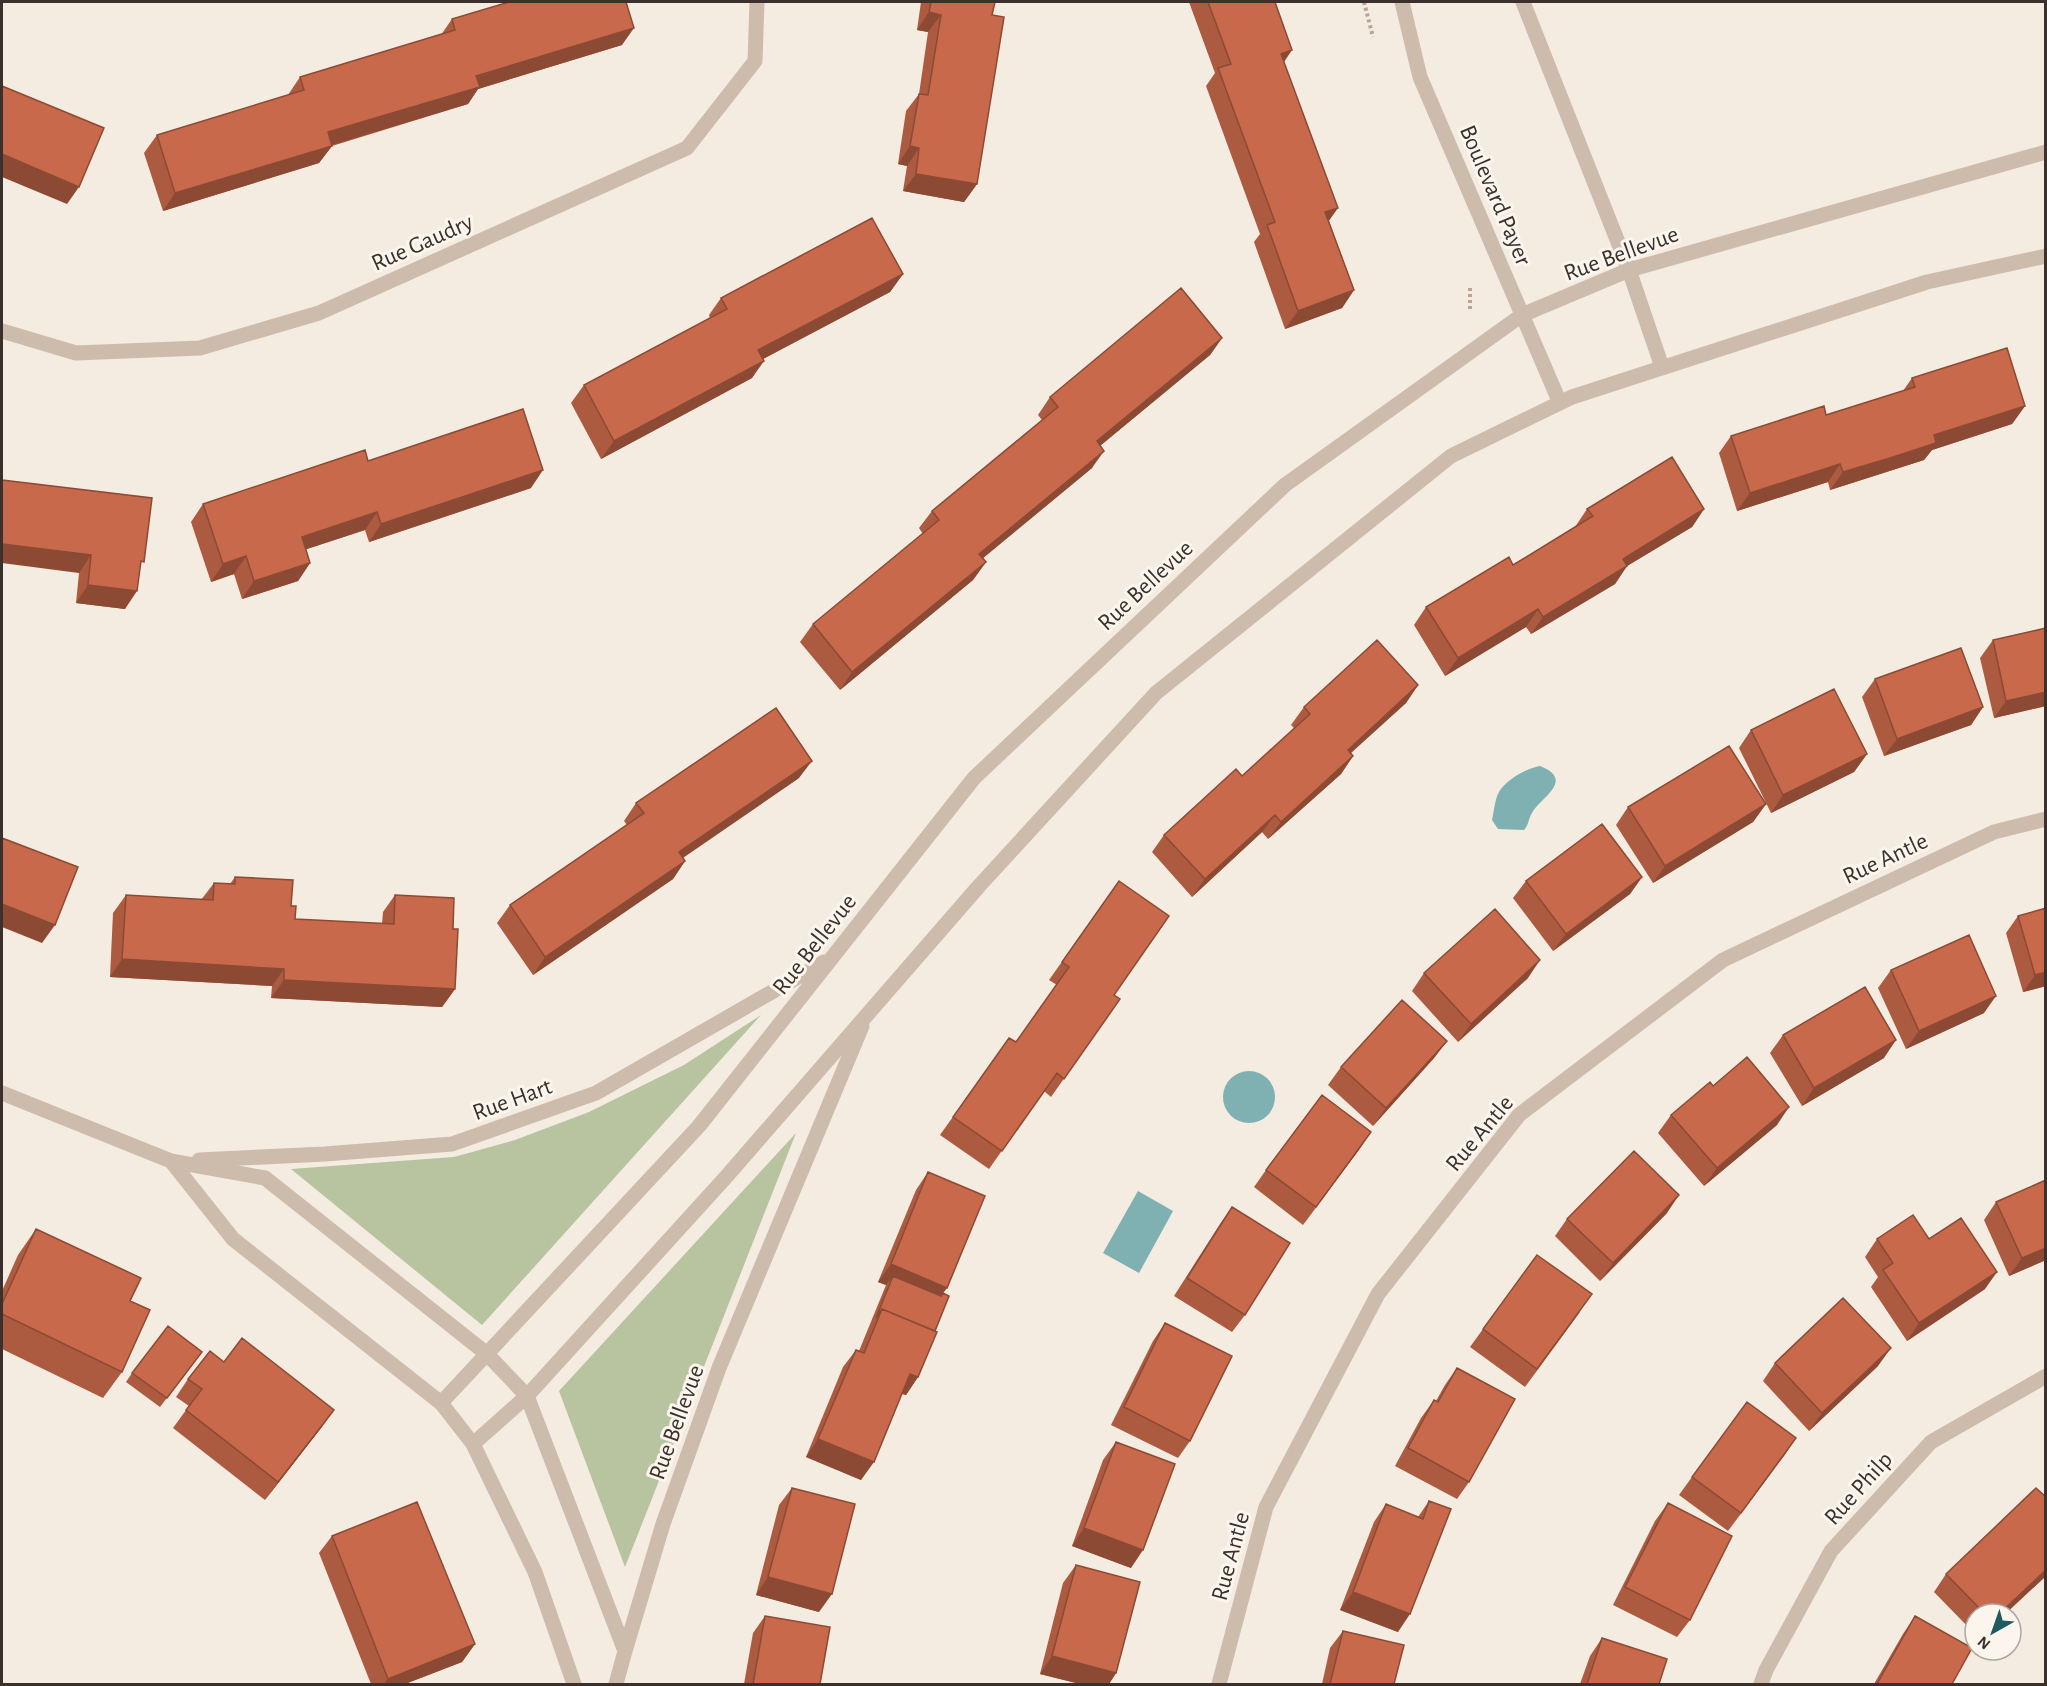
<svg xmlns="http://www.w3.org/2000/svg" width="2047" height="1686" font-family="'Alegreya Sans',sans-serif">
  <rect width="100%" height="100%" fill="#f4ebe1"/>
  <!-- green -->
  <path fill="#b8c4a0" d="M761 1015 482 1325 291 1169 454 1157 515 1140 589 1112 684 1065Z
    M796 1133 625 1567 559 1391Z"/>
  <!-- water -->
  <path fill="#7fb0b2" d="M1540 766C1576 780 1540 798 1532 813 1528 819 1529 825 1524 830L1498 829 1492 820C1494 811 1495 799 1499 792 1506 780 1527 768 1540 766Z
    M1223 1097a26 26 0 1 1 52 0a26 26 0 1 1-52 0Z
    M1138 1191 1173 1211 1139 1273 1103 1253Z"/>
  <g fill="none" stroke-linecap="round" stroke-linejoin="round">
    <!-- path -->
    <path stroke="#b9a596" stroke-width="4" stroke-dasharray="3 3" stroke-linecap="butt" d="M1364 2 1373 37
      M1470 309V286"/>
    <!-- minor -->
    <path stroke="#cdbbac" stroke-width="15" d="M1402 2 1420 77 1560 403
      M1523 2 1629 270 1662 367
      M2 331 76 353 200 348 319 313 687 148 755 61 757 2
      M2 1093 171 1161 265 1178 487 1354 527 1396 625 1651 616 1684
      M199 1160 325 1154 452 1144 596 1093 824 962
      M171 1161 233 1239 441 1403 473 1444 535 1572 574 1684
      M441 1403 699 1126 974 778 1285 485 1522 315 1629 270 2046 152
      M473 1444 527 1396 726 1177 979 886 1156 693 1451 456 1572 397 1927 282 2046 256
      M625 1651 663 1524 719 1368 862 1026
      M1219 1684 1266 1507 1378 1294 1519 1115 1723 960 1994 832 2046 819
      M1761 1684 1766 1670 1831 1551 1931 1442 2046 1376"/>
  </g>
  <!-- wall -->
  <path fill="#ac5a40" d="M921 2H995L992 15 977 184 964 202 903 191 907 166 898 164 906 111 919 94 928 32 917 30Z
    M1189 2H1275L1284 62 1329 221 1354 290 1342 308 1285 329 1254 242 1260 234 1206 86 1215 73Z
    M452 19 622 45 478 89 468 104 332 146 319 163 163 211 144 153 157 135 288 95 300 77 441 35Z
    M903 274 890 292 763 359 752 378 601 459 571 403 584 385 710 318 709 315 721 298Z
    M1222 338 1210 355 1100 446 1092 468 982 559 986 562 973 580 840 690 800 642 813 624 923 534 919 528 932 511 1042 420 1038 415 1050 397Z
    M1912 378 2025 406 2012 424 1932 450 1924 460 1830 490 1828 482 1737 511 1719 453 1731 436 1826 415 1903 391Z
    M368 461 531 488 369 542 365 530 306 549 310 563 298 581 242 599 234 574 211 582 191 522 203 504Z
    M2 480 140 567 125 609 76 603 79 573Z
    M1587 509H1704L1692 527 1627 566 1615 584 1531 634 1526 627 1445 676 1414 625 1426 607 1513 565 1575 527Z
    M2046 628V706L1994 718 1980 658 1993 640Z
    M1875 679 1983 707 1971 725 1884 756 1862 697Z
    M1418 685 1406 703 1351 753 1353 756 1341 774 1268 839 1262 832 1192 897 1152 852 1164 835 1242 776 1294 728 1291 725 1304 707Z
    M1751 730 1867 754 1854 772 1771 813 1739 748Z
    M799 778 683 858 685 861 673 879 533 975 497 923 510 905 627 825 624 821 636 803Z
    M1766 804 1753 822 1653 883 1616 825 1628 807Z
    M235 877 291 906 295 919 382 924 383 912 395 895 453 929 455 989 442 1007 271 998 272 986 110 977 113 913 126 895 201 900 214 883 230 884Z
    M1642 877 1630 894 1553 951 1513 898 1526 881Z
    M1119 881 1114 995 1120 999 1051 1097 1044 1091 989 1169 940 1135 1009 1038 1016 1042 1057 985 1049 980Z
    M2046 908V986L2023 992 2006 933 2018 916Z
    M1891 970 1984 1013 1906 1049 1878 988Z
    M1424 973 1528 978 1458 1042 1412 991Z
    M1783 1035 1884 1058 1802 1106 1770 1053Z
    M1447 1041 1434 1058 1373 1126 1328 1085 1341 1067Z
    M1713 1086 1777 1125 1704 1186 1658 1133 1671 1115Z
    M1371 1132 1303 1225 1254 1187 1266 1170Z
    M928 1172 943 1293 935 1331 918 1377 906 1395 902 1394 861 1480 806 1457 843 1367 856 1350 859 1351 886 1285 878 1282 916 1190Z
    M2046 1180V1260L2009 1276 1984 1220 1996 1202Z
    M1232 1207 1245 1315 1232 1332 1174 1296 1220 1224Z
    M1667 1213 1600 1281 1555 1236 1567 1219Z
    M36 1229 130 1301 122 1372 103 1398 2 1349V1291L18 1255Z
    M1877 1239H1929L1985 1289 1907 1341 1871 1287 1878 1277 1865 1257Z
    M1580 1312 1525 1387 1470 1347 1483 1329Z
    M1165 1323 1190 1441 1178 1458 1111 1425 1153 1341Z
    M202 1352 160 1407 126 1382 132 1373Z
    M224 1362 334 1410 321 1428 265 1500 173 1428 189 1406 176 1397 188 1379Z
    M1775 1363 1878 1366 1809 1431 1763 1381Z
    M1457 1368 1469 1482 1457 1499 1395 1466 1421 1418 1434 1400 1436 1401 1445 1385Z
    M1796 1438 1728 1531 1679 1495 1692 1477Z
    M1116 1442 1131 1568 1072 1546 1103 1460Z
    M792 1488 819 1612 756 1595 779 1505Z
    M2046 1497V1576L2005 1614H1975V1634L1934 1592 1946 1574Z
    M1429 1501 1398 1632 1340 1610 1374 1522 1386 1504 1418 1517Z
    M1668 1503 1690 1620 1677 1637 1613 1605 1655 1521Z
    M332 1536 475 1644 462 1662 405 1684H371L319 1553Z
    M1076 1565 1116 1673 1109 1684H1080L1040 1674 1063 1583Z
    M765 1616 820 1684H744L753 1633Z
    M1915 1616 1952 1684H1874L1903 1634Z
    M1343 1631 1394 1684H1322L1330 1648Z
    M1602 1638 1659 1684H1580L1590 1656Z"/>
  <!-- shaded-wall -->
  <path fill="#8c4a34" d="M929 12 941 15 928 32 917 30Z
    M634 28 622 45 478 89 468 104 315 150 328 132 476 76Z
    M1292 50 1280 68 1281 54Z
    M332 146 319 163 163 211 175 193Z
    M910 146 919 148 907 166 898 164Z
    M2 154 79 187 67 204 2 177Z
    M916 174 977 184 964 202 903 191Z
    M1338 208 1326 225 1325 212Z
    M903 274 890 292 746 368 758 350Z
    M1354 290 1342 308 1285 329 1298 311Z
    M1222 338 1210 355 1084 459 1097 441Z
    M764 361 752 378 601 459 614 441Z
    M2025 406 2012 424 1932 450 1924 460 1830 490 1843 472 1934 435Z
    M1104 451 1092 468 966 572 979 554Z
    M1840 464 1828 482 1737 511 1750 493Z
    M543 470 531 488 369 542 381 524Z
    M1704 509 1692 527 1627 566 1615 584 1531 634 1543 617 1623 559Z
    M377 512 365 530 289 555 302 537Z
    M2 544 91 555 79 573 2 563Z
    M246 556 234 574 211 582 223 564Z
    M986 562 973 580 840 690 852 672Z
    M310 563 298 581 242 599 254 581Z
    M88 585 137 591 125 609 76 603Z
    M1538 609 1526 627 1445 676 1458 658Z
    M1418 685 1406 703 1335 767 1348 750Z
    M2046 692V706L1994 718 2006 701Z
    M1983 707 1971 725 1884 756 1897 739Z
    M1867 754 1854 772 1771 813 1783 795Z
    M1353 756 1341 774 1268 839 1281 822Z
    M812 761 799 778 666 869 679 852Z
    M1766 804 1753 822 1653 883 1665 866Z
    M1275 815 1262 832 1192 897 1205 879Z
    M685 861 673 879 533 975 545 957Z
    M1642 877 1630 894 1553 951 1566 934Z
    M2 904 55 925 42 943 2 927Z
    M122 959 284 969 272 986 110 977Z
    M1540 960 1528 978 1458 1042 1471 1024Z
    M2046 972V986L2023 992 2035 975Z
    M284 980 455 989 442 1007 271 998Z
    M1996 996 1984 1013 1906 1049 1919 1031Z
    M1896 1040 1884 1058 1802 1106 1814 1088Z
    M1447 1041 1434 1058 1373 1126 1386 1108Z
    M1789 1107 1777 1125 1704 1186 1717 1168Z
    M1371 1132 1359 1150 1303 1225 1316 1207Z
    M1679 1195 1667 1213 1600 1281 1613 1263Z
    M2046 1248V1260L2009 1276 2022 1258Z
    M891 1264 947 1288 934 1305 893 1276 886 1285 878 1282Z
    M1997 1272 1985 1289 1907 1341 1919 1323Z
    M1891 1348 1878 1366 1809 1431 1822 1413Z
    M910 1374 918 1377 906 1395 897 1392Z
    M334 1410 321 1428 265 1500 278 1482Z
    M1796 1438 1784 1456 1728 1531 1741 1513Z
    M818 1439 874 1462 861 1480 806 1457Z
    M1084 1528 1143 1550 1131 1568 1072 1546Z
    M2046 1570V1576L2005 1614H1999Z
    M768 1577 832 1594 819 1612 756 1595Z
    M1353 1592 1410 1614 1398 1632 1340 1610Z
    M475 1644 462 1662 405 1684H384L388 1679Z
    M1052 1656 1116 1673 1109 1684H1080L1040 1674Z"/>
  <!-- building -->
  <path fill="#c8694b" stroke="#8c4a34" stroke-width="1.5" d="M509 2H626L634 28 476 76 480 87 328 132 332 146 175 193 157 135 304 90 300 77 455 30 452 19Z
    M931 2H995L992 15 1004 17 977 184 916 174 919 148 910 146 919 94 928 95 941 15 929 12Z
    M1208 2H1275L1292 50 1281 54 1338 208 1325 212 1354 290 1298 311 1267 225 1275 222 1218 68 1231 64Z
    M2 86 104 128 79 187 2 154Z
    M872 218 903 274 758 350 764 361 614 441 584 385 727 309 721 298Z
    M1181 288 1222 338 1097 441 1104 451 979 554 986 562 852 672 813 624 939 520 932 511 1058 407 1050 397Z
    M2007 348 2025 406 1934 435 1936 443 1890 458 1843 472 1840 464 1750 493 1731 436 1824 406 1826 415 1915 387 1912 378Z
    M523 409 543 470 381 524 377 512 302 537 310 563 254 581 246 556 223 564 203 504 365 450 368 461Z
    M1672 457 1704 509 1623 559 1627 566 1543 617 1538 609 1458 658 1426 607 1509 557 1513 565 1593 516 1587 509Z
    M2 480 152 498 144 562 141 561 137 591 88 585 91 555 2 544Z
    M2046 628V692L2006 701 1993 640Z
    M1377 640 1418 685 1348 750 1353 756 1318 788 1281 822 1275 815 1205 879 1164 835 1236 769 1242 776 1277 744 1310 714 1304 707Z
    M1961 648 1983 707 1897 739 1875 679Z
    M1834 689 1867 754 1783 795 1751 730Z
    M776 708 812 761 679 852 685 861 545 957 510 905 644 813 636 803Z
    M1729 746 1766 804 1665 866 1628 807Z
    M1602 824 1642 877 1566 934 1526 881Z
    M2 838 78 867 55 925 2 904Z
    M235 877 293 880 291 906H296L295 919 394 924 395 895 454 898 453 929H458L455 989 284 980V969L122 959 126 895 213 900 214 883 235 884Z
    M1119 881 1169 916 1114 995 1120 999 1064 1079 1057 1073 1002 1151 953 1117 1009 1038 1016 1042 1069 967 1062 962Z
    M2046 908V972L2035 975 2018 916Z
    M1495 909 1540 960 1471 1024 1424 973Z
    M1969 935 1996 996 1919 1031 1891 970Z
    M1865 987 1896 1040 1814 1088 1783 1035Z
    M1402 1000 1447 1041 1386 1108 1341 1067Z
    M1747 1057 1789 1107 1717 1168 1671 1115 1710 1082 1713 1086Z
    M1322 1095 1371 1132 1316 1207 1266 1170Z
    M1634 1151 1679 1195 1613 1263 1567 1219Z
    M928 1172 985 1196 947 1288 891 1264Z
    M2046 1180V1248L2022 1258 1996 1202Z
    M1232 1207 1290 1243 1245 1315 1187 1278Z
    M1913 1215 1929 1239 1961 1218 1997 1272 1919 1323 1883 1270 1893 1263 1877 1239Z
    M36 1229 141 1278 130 1301 150 1310 122 1372 2 1314V1304Z
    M1537 1255 1592 1294 1537 1369 1483 1329Z
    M893 1276 941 1296 943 1293 949 1296 935 1331 882 1309 876 1318Z
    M1843 1298 1891 1348 1822 1413 1775 1363Z
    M882 1309 937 1332 918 1377 910 1374 874 1462 818 1439 856 1350 864 1353Z
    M1165 1323 1232 1356 1190 1441 1124 1407Z
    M168 1326 202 1352 167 1398 132 1373Z
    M242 1338 334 1410 278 1482 186 1410 202 1389 188 1379 210 1351 224 1362Z
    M1457 1368 1515 1399 1469 1482 1408 1448 1434 1400 1438 1402Z
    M1747 1402 1796 1438 1741 1513 1692 1477Z
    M1116 1442 1175 1464 1143 1550 1084 1528Z
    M792 1488 855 1504 832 1594 768 1577Z
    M2036 1488 2046 1497V1570L1999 1614H1985L1946 1574Z
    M1429 1501 1451 1509 1410 1614 1353 1592 1386 1504 1423 1519Z
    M417 1502 475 1644 388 1679 332 1536Z
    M1668 1503 1732 1536 1690 1620 1625 1587Z
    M1076 1565 1140 1582 1116 1673 1052 1656Z
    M765 1616 830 1627 820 1684H753Z
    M1915 1616 1972 1648 1952 1684H1877Z
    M1343 1631 1404 1645 1394 1684H1330Z
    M1602 1638 1667 1659 1659 1684H1587Z"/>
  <g text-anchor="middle" stroke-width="6" stroke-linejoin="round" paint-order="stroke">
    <!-- street labels -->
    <g font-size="24" fill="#3b302b" stroke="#fbf5ee">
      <text transform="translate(1496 195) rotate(67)" y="8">Boulevard Payer</text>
      <text transform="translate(422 242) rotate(-24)" y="8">Rue Gaudry</text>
      <text transform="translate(1621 253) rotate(-20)" y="8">Rue Bellevue</text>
      <text transform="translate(1145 585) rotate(-43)" y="8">Rue Bellevue</text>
      <text transform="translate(1885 858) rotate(-25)" y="8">Rue Antle</text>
      <text transform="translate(814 944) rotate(-52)" y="8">Rue Bellevue</text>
      <text transform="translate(512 1099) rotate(-20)" y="8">Rue Hart</text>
      <text transform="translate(1479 1133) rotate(-50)" y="8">Rue Antle</text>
      <text transform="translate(676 1422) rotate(-70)" y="8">Rue Bellevue</text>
      <text transform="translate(1858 1488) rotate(-48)" y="8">Rue Philp</text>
      <text transform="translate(1230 1556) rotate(-75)" y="8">Rue Antle</text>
    </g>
  </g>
  <!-- border -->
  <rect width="2047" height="1686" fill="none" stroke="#3b302b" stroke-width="6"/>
  <!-- north arrow -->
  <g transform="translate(1993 1632) rotate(220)"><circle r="28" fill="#fbf5ee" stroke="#aea6a0" stroke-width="1.5"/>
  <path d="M0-4.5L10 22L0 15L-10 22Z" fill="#1f5a5e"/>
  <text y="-9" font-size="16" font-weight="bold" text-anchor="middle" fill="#3b302b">N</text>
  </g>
</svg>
